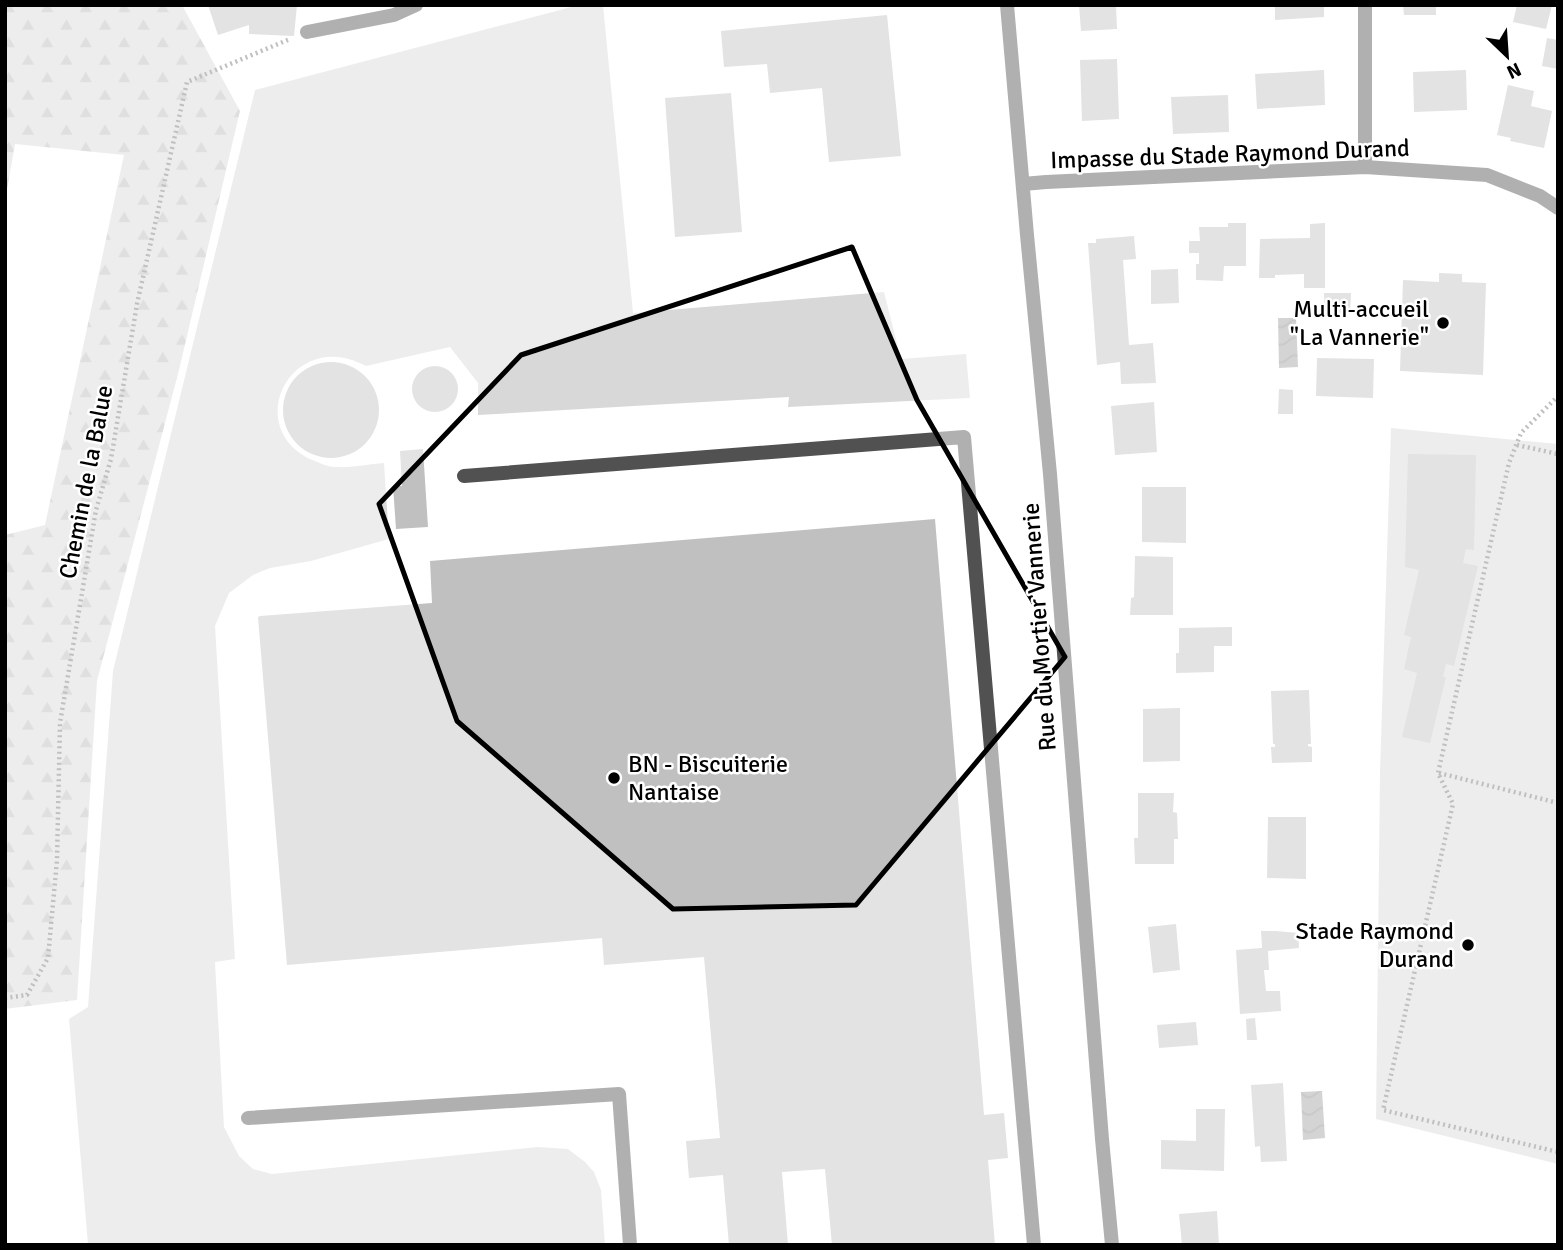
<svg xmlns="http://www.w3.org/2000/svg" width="1563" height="1250" font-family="Signika,sans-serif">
  <defs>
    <pattern id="forest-firs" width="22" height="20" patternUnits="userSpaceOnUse" patternTransform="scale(1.75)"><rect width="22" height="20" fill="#d8d8d8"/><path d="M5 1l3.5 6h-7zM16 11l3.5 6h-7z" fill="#b8b8b8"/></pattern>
    <pattern id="water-waves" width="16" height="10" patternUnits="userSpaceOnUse" patternTransform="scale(1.75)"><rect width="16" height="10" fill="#9f9f9f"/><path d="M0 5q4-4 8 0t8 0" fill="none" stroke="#878787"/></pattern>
  </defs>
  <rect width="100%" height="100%" fill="#fff"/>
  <!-- grass -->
  <path fill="#d8d8d8" d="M579 5H603L633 313 884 292 901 359 966 354 970 398 788 407 789 397 478 415V383L450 347 366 366C293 326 241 425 310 459 318 462 327 467 335 467 351 468 368 464 384 463L389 539 311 561 270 568 253 575 229 593 215 626 235 959 215 962 224 1127 239 1156 253 1169 272 1174 538 1147 568 1149 585 1162 594 1172 601 1190 605 1245H88L69 1019 88 1007 113 671 255 90Z
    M1391 428 1558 444V1164L1376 1119 1380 772Z"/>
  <!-- forest -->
  <path fill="url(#forest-firs)" d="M12 5H182L240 111 179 370 97 681 77 1000 5 1009V535L45 525 124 155 15 144 5 201V7Z"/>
  <!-- water -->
  <path fill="url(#water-waves)" d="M1278 318H1296L1298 367 1279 368Z
    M1322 1091 1325 1138 1303 1140 1301 1092Z"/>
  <!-- building -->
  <path fill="#c0c0c0" d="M208 5H297L294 36 249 34V25L218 35Z
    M1079 5H1116L1117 29 1081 31Z
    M1275 5H1324V17L1275 20Z
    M1403 5H1436V15H1404Z
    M1517 5H1552L1546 29 1513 22Z
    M887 15 901 156 829 162 822 88 770 93 767 64 724 67 721 31Z
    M1547 38 1558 40V69L1542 66Z
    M1117 59 1119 119 1082 121 1080 60Z
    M1324 70 1325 105 1257 109 1255 74Z
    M1466 70 1467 110 1414 112 1413 72Z
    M1508 85 1534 91 1531 106 1552 111 1544 148 1510 141 1511 138 1497 135Z
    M731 93 742 232 675 237 665 98Z
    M1228 95 1229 132 1173 134 1171 97Z
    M1228 223H1246V266H1224L1223 281 1196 280V264H1199V253H1189V241H1200L1199 227H1228Z
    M1325 223V288H1304V274L1275 275V278H1259L1260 239 1310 238V224Z
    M1134 236 1136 259 1123 260 1129 345 1153 343 1156 383 1121 384 1120 362 1097 365 1088 243H1096V239Z
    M1178 269 1179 303 1151 304V270Z
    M1439 273 1462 274V282L1486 283 1483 375 1400 371 1403 280 1439 282Z
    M1324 293H1351L1350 314H1325Z
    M1317 358 1374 359 1373 398 1316 396Z
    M283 410a48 48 0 1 1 96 0a48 48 0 1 1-96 0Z
    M412 389a23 23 0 1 1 46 0a23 23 0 1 1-46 0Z
    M1279 389 1293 390V414H1278Z
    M1154 402 1157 452 1115 455 1111 406Z
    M423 449 428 527 396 529 393 486H402L400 451Z
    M1408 454 1476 455 1474 550 1466 549 1463 563 1478 566 1454 666 1446 664 1443 677H1446L1430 743 1402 737 1417 673 1404 669 1411 637 1404 635 1419 570 1405 567Z
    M1142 487H1186V543L1142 542Z
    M935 519 984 1115 1004 1113 1008 1158 988 1160 995 1245H832L825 1169 782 1172 788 1245H729L723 1175 689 1178 686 1141 720 1138 704 957 604 965 602 938 287 965 258 617 260 616 432 603 430 561Z
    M1135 556 1173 557V615H1130L1131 598 1134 597Z
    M1232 627V646H1214V672L1176 673V653H1179V628Z
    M1309 690 1311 744H1308V746L1312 747V762L1272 763 1271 747H1275V744H1273L1271 691Z
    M1180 708V761L1143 762V709Z
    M1138 793H1174L1173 812 1177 813 1178 839H1174V864H1135L1134 838H1138Z
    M1268 817H1306V879L1267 878Z
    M1176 924 1180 970 1153 973 1148 927Z
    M1261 931H1276L1298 933 1299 948 1268 951 1269 970H1264L1266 991H1280L1281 1011 1240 1014 1236 950 1262 948Z
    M1255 1018 1257 1040H1247L1246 1019Z
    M1196 1022 1198 1045 1159 1048 1157 1025Z
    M1283 1083 1287 1161 1261 1162 1260 1146 1255 1147 1251 1085Z
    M1196 1109H1225L1224 1171 1161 1169V1140L1196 1141Z
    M1217 1211 1219 1245H1182L1179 1214Z"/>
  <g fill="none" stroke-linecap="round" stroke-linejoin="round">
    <!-- path -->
    <path stroke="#737373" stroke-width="4.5" stroke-dasharray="2 3.5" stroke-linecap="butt" d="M1555 399 1521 433 1509 463 1438 773 1453 804 1383 1110 1558 1152
      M1517 445 1558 454
      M1439 773 1558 803
      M5 998 27 995 48 958 57 860 60 723 96 510 111 459 137 304 187 82 290 39"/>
    <!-- service -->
    <path stroke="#515151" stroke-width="14" d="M307 32 394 15 416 5
      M464 476 964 437 1034 1245
      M248 1118 619 1094 630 1245"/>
    <!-- minor -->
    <path stroke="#515151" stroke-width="14" d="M1007 5 1027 235 1050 474 1102 1139 1112 1245
      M1365 5V167
      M1023 184 1046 182 1365 167 1487 175 1540 196 1558 208"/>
  </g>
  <!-- marked area -->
  <path d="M0 0H1563V1250H0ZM852 247 917 400 1065 657 856 905 673 909 457 721 379 504 521 355Z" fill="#fff" fill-opacity=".55" fill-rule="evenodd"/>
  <path fill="none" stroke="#000" stroke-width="5" stroke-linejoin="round" d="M852 247 917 400 1065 657 856 905 673 909 457 721 379 504 521 355Z"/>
  <!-- markers -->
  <g fill="#000" stroke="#fff" stroke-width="2.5">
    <circle cx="1443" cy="323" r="7"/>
    <circle cx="614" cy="778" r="7"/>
    <circle cx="1468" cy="945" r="7"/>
  </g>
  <g text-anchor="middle" stroke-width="5" stroke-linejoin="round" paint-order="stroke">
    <!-- street labels -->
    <g font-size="24" fill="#000" stroke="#fff">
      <text transform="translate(1230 154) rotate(-2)" y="8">Impasse du Stade Raymond Durand</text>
      <text transform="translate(86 482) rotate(-79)" y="8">Chemin de la Balue</text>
      <text transform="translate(1039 627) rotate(-94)" y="8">Rue du Mortier Vannerie</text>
    </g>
    <!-- poi labels -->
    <g font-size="24" fill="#000" stroke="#fff" text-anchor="end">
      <text x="1429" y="317">Multi-accueil<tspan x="1429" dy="28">"La Vannerie"</tspan></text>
      <text x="628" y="772" text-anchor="start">BN - Biscuiterie<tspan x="628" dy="28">Nantaise</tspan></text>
      <text x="1454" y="939">Stade Raymond<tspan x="1454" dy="28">Durand</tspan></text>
    </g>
  </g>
  <!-- border -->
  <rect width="1563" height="1250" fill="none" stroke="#000000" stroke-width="14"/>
  <!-- north arrow -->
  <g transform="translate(1507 56) rotate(155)" stroke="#ffffff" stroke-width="5" paint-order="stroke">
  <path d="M0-5L12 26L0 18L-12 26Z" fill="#000000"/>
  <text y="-10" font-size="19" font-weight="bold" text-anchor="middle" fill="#000000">N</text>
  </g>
</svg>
